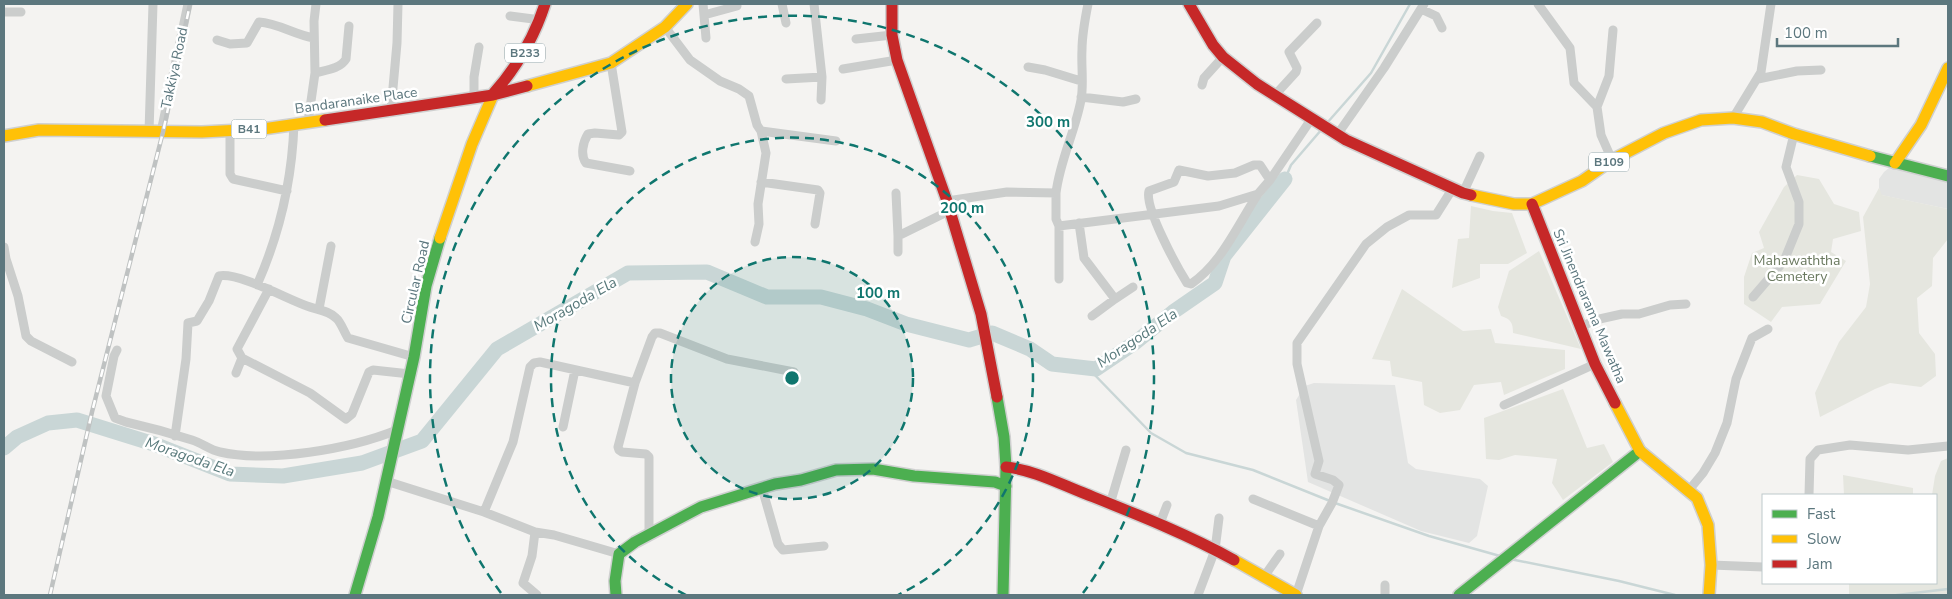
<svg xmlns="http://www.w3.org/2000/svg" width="1952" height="599" font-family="'Nunito Sans',sans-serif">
  <rect width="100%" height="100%" fill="#f4f3f1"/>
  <!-- built -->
  <path fill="#e3e4e3" d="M1895 163 1948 176V209L1881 195 1879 188V179L1884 172Z
    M1314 383 1395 385 1408 463 1416 469 1480 479 1488 486 1477 536 1469 543 1421 531 1308 482 1296 400 1305 386Z"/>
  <!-- green -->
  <path fill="#e5e6df" d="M1797 175 1819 179 1834 204 1859 212 1861 231 1833 239 1831 252 1846 261 1820 304 1782 307 1771 322 1744 304V277L1752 253 1764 248 1759 232 1784 187Z
    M1879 188 1882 195 1948 209V239L1933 258 1932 286 1917 298 1919 333 1935 354 1936 376 1921 387 1890 383 1875 389 1820 417 1815 393 1839 342 1866 307 1870 284 1863 217Z
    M1471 206 1493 211 1512 213 1527 253 1508 264H1480V278L1452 288 1458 239 1469 238Z
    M1539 251 1581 349 1513 333C1513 323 1511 319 1501 316L1498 307 1509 271Z
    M1402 289 1463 331 1491 329 1495 343 1565 350V369L1504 395 1501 382 1474 385 1460 410 1440 413 1424 405 1422 382 1392 376 1390 361 1372 359Z
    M1563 389 1587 448 1604 444 1613 462 1563 500 1552 483 1557 459 1515 455 1499 460 1486 459 1484 418Z
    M1948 458V595H1849V583H1936V495H1932L1935 476 1941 461Z
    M1843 475 1913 488V495H1844Z"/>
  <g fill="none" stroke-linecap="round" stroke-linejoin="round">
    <!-- stream -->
    <path stroke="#c9d6d6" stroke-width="2.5" d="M1327 123 1371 73 1410 4
      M1285 179 1291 165 1322 129
      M1088 368 1151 433 1186 453 1253 470 1335 503 1429 536 1500 556
      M1510 559 1619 581 1675 595
      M1897 595 1948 589"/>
    <!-- river -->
    <path stroke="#c9d6d6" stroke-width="15" d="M4 448 17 437 48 423 77 420 154 444 230 474 283 476 362 463 422 441 497 349 628 273 707 272 767 297H821L867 309 906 324 969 340 992 333 1030 349 1052 364 1096 369 1136 342 1173 312 1215 283 1224 256 1285 179"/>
    <!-- fast casing -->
    <g stroke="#cfd0d0" stroke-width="14">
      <path id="fast" d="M1870 156 1948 176
        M997 397 1004 437 1006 467 1003 595
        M355 595 378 517 414 357 426 286 440 238
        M616 595 615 581 619 554 635 542 701 507 775 484 801 480 836 470 873 469 914 476 995 482 1006 486
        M1459 595 1640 451"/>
    </g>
    <!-- slow casing -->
    <g stroke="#cfd0d0" stroke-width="14">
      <path id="slow" d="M527 86 611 63 665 27 687 4
        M4 136 39 130 202 132 263 129 325 120
        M1895 163 1921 125 1948 68
        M1471 195 1514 204H1532L1582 181 1612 160 1664 133 1701 120 1733 118 1762 122 1794 134 1870 156
        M440 238 472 144 493 95
        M1615 403 1640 451 1697 498 1708 525 1711 565 1709 595
        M1234 560 1296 595"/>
    </g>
    <!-- jam casing -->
    <g stroke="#cfd0d0" stroke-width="14">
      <path id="jam" d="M892 4V35L897 60 947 201 981 314 997 397
        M1189 4 1213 45 1223 57 1257 84 1346 140 1463 193 1471 195
        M493 94C517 67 534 38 545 4
        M325 120 493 95 527 86
        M1532 204 1595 364 1615 403
        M1006 467C1034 470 1060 484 1086 494 1136 514 1187 534 1234 560"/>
    </g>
    <!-- street -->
    <path stroke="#cbcdcc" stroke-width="9" d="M703 4 706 38
      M782 4 786 23
      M814 4 822 77 821 100
      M1538 4 1570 48 1574 83 1597 107
      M1421 9 1436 16 1442 28
      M4 12H21
      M704 15 737 6
      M510 16 541 20
      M665 27 690 60 720 81 739 89 749 96 757 125 761 131 766 153 758 204 759 224 755 242
      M856 39 892 35
      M217 40 230 44 247 43 259 22C278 23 295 35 314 38
      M611 63 622 132 619 135 595 133 588 134C583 142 580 155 586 163L630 171
      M1028 67 1045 70 1081 81
      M843 69 897 60
      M315 73C326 70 340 69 346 59L349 26
      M786 79 822 77
      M1758 79 1797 71 1821 70
      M1202 85 1204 78 1223 57
      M1275 95 1296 72 1297 68 1289 52 1317 23
      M474 97V77L479 47
      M1081 97 1123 102 1136 99
      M391 110 397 43 398 4
      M1733 118 1761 72 1771 4
      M308 122 315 73 314 21 316 4
      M230 130V174L233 179 287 191
      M761 131 836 141
      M149 132 153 4
      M161 132 188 4
      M1337 135 1384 68 1424 4
      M1612 160 1601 135 1597 107 1609 76 1613 30
      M761 182 818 190 820 193 815 224
      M896 193 898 236 949 211
      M1056 193C1060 160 1075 132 1081 100 1084 84 1081 66 1082 50 1082 34 1085 19 1088 4
      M1463 193 1480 156
      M1258 194C1238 224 1222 263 1191 284L1187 283C1177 267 1144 207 1149 191L1174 182 1179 170 1208 176 1235 173 1254 165H1260L1270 180
      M947 201 1007 192 1056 193V219L1059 226 1219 206 1258 194 1270 180 1312 118
      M1079 223 1084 258 1112 295 1115 299 1133 287
      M1059 226V279
      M898 236V252
      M4 247 6 259 18 296 26 336 31 341 72 362
      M257 285C280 233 292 181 294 124
      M1753 297 1784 261 1799 224V202L1786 167 1794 134
      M319 309 331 246
      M1092 316 1115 299
      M1581 327 1595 320 1622 314H1639L1670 305 1686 304
      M117 350 114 356 106 396 115 418 126 422C148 427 170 433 192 440 202 443 210 450 220 452 269 463 350 449 397 430
      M242 358 310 393 346 419 352 414 369 372 373 370 410 374
      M236 373 242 358 237 349 269 289
      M1504 405 1595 364
      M563 427 575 370
      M175 436 186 359 188 323 197 321 209 301 219 276C238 272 287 299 307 306 317 310 328 310 336 318 341 322 344 332 348 338L414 357
      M386 481 484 512 535 532 554 535 619 554
      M762 488 778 544 783 550 824 546
      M1689 490 1703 473 1715 453 1727 423 1736 379 1752 338 1768 329
      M1809 495 1810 459 1818 450 1850 445 1908 450 1948 446
      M1253 499 1319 526
      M1110 504 1126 450
      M484 512 513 442 530 367 534 363 540 362 635 383
      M1159 526 1167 505
      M535 532 532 556 523 583 537 595
      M649 535V457L646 454 622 452 619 450 618 447 635 383 652 337 655 333H660L727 359 794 372
      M1711 565 1763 567
      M1263 578 1280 554
      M1198 595 1215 550 1219 518
      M1296 595 1319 526 1332 503 1339 485 1333 480 1315 474 1319 461 1297 364V343L1366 244 1387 227 1409 215H1436L1453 188
      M1385 595V585"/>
    <!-- fast -->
    <use href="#fast" stroke="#4caf50" stroke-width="11"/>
    <!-- slow -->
    <use href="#slow" stroke="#ffc107" stroke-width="11"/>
    <!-- jam -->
    <use href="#jam" stroke="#c62828" stroke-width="11"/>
    <!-- rail casing -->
    <g stroke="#bfc2c2" stroke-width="4.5">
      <path id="rail" d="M50 595 92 412 163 132 190 4"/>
    </g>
    <!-- rail -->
    <use href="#rail" stroke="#fff" stroke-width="2.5" stroke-dasharray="8" stroke-linecap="butt"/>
  </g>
  <!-- distance rings -->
  <circle cx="792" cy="378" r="121" fill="#0f766e" fill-opacity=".12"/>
  <g fill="none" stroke="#0f766e" stroke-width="2.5" stroke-dasharray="9 6">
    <circle cx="792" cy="378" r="121"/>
    <path d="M686 595A241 241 0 1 1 898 595"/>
    <path d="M501 593A362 362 0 1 1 1083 593"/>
  </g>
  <g text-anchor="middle" stroke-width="5" stroke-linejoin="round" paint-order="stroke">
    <!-- shield labels -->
    <g fill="#fff" stroke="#8da0a5" stroke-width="1">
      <rect x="505" y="43.5" width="40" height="19" rx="4"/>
      <rect x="231.5" y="119.5" width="35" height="19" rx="4"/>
      <rect x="1589" y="152.5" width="40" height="19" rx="4"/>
    </g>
    <g font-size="12" font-weight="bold" fill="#5c777e">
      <text x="525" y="57">B233</text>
      <text x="249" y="133">B41</text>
      <text x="1609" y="166">B109</text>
    </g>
    <!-- street labels -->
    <g font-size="14" fill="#5c777e" stroke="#fff">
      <text transform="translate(174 68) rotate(-78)" y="5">Takkiya Road</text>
      <text transform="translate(356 100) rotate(-8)" y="5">Bandaranaike Place</text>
      <text transform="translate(415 282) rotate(-77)" y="5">Circular Road</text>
      <text transform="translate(1590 306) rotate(67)" y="5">Sri Jinendrarama Mawatha</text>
    </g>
    <!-- park labels -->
    <g font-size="14" fill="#6b7a60" stroke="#fff">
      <text x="1797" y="265">Mahawaththa<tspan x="1797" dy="16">Cemetery</tspan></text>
    </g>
    <!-- water labels -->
    <g font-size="15" font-style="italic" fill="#58797b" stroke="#fff">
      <text transform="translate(575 304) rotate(-30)" y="5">Moragoda Ela</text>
      <text transform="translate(1137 338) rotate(-34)" y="5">Moragoda Ela</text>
      <text transform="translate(190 457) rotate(19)" y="5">Moragoda Ela</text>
    </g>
  </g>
  <circle cx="792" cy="378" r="8" fill="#0f766e" stroke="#fff" stroke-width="2.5"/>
  <g font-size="15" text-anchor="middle" font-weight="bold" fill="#0f766e" stroke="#fff" stroke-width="5" stroke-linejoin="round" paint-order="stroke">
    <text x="1048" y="127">300 m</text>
    <text x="962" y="213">200 m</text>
    <text x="878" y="298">100 m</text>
  </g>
  <!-- border -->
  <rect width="1952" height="599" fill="none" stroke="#5c777e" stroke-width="10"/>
  <!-- legend -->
  <rect x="1762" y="494" width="175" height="90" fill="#ffffff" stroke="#bec9cb"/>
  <rect x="1772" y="510" width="25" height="8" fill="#4caf50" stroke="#bec9cb"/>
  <text x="1807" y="519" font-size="15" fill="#5c777e">Fast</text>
  <rect x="1772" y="535" width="25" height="8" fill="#ffc107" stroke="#bec9cb"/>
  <text x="1807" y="544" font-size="15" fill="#5c777e">Slow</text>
  <rect x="1772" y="560" width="25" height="8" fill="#c62828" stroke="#bec9cb"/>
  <text x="1807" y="569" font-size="15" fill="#5c777e">Jam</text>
  <!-- scale -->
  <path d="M1777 38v8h121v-8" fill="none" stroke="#5c777e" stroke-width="2.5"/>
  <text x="1784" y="38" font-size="15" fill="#5c777e" stroke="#ffffff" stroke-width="4" paint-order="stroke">100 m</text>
</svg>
